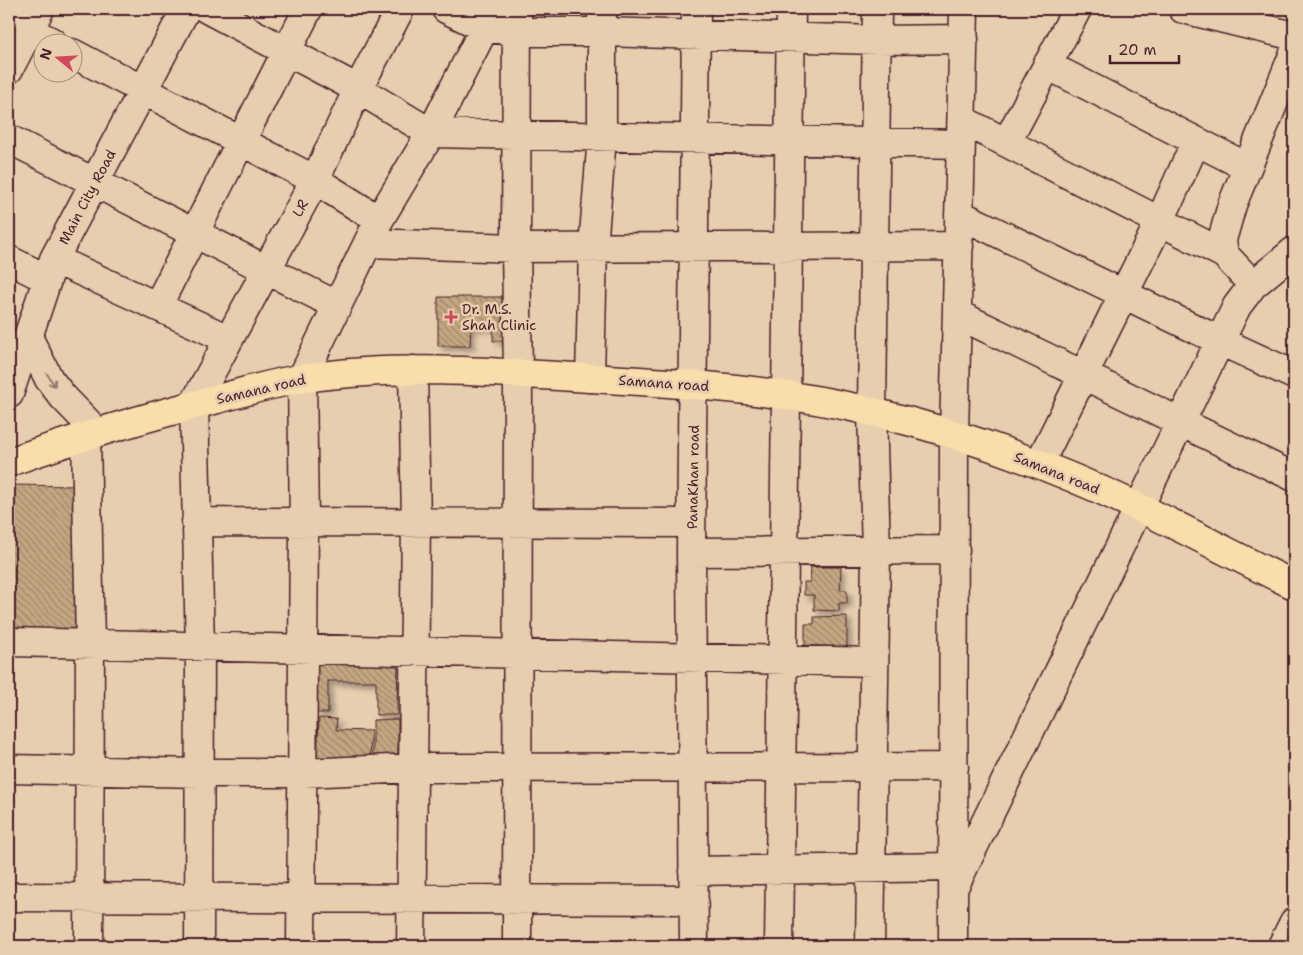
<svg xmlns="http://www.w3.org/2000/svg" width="1303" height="955" font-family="'Shantell Sans',sans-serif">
  <defs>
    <pattern id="building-back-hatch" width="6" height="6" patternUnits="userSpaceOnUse" patternTransform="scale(1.25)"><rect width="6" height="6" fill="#c3a781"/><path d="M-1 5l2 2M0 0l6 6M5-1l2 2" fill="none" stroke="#a0876a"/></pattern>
    <filter id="shadow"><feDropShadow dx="4.5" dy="4.5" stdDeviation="2.5" flood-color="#0004"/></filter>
  </defs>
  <rect width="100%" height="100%" fill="#e6ceaf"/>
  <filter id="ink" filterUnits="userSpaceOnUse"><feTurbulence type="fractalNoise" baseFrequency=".02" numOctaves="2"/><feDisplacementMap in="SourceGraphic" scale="10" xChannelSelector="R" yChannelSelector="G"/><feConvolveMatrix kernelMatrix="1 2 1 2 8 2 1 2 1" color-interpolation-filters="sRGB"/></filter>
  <g filter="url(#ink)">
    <!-- building -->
    <path fill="url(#building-back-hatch)" stroke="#4a1f2b" filter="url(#shadow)" d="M438 297H503V341H493V327H471L470 346H438Z
      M9 485 79 486 75 634 9 633Z
      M811 567H841L840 590H847V603H839V611L814 610V595H804V582H810Z
      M847 616V654L805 655V624H814V617Z
      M316 656H398L397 715H376V681H328V713H316Z
      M319 718 337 719 336 730 371 731 370 765 317 763Z
      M398 719V762H373V720Z"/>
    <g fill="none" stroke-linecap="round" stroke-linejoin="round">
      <!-- minor casing -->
      <g stroke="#4a1f2b" stroke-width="31">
        <path id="minor" d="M207 9 358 89 431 133 961 144
          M446 9 483 27 518 32H602L877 40 964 39
          M517 9 516 248 518 373 517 946
          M1183 9 1294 36
          M9 20 52 42
          M72 53 315 180 379 220
          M1047 65 1247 167
          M9 69 40 9
          M962 120 1224 254
          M9 139 336 305
          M1007 142 1077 9
          M959 214 1220 341 1294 375
          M368 243 516 248 959 246
          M54 259 228 339
          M9 260 47 279
          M1253 285 1224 254 1222 240 1232 205 1294 53
          M158 305 308 9
          M957 314 1294 477
          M28 337 49 379 63 397 97 432
          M590 378 593 247 602 137V9
          M9 394 54 259 186 9
          M86 435 90 644 89 946
          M1039 464 1160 221 1196 141
          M196 522 691 523
          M691 552 955 550
          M9 642 874 662
          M9 769 200 773H303L413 768 954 767
          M693 871 954 867
          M956 883 1237 306 1253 285 1294 251
          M9 897 694 900
          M199 946 200 648 194 404 315 180 358 89 400 9
          M301 946 304 521 302 378 379 220 431 133 494 9
          M411 946 416 521 413 370
          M694 946 691 552 696 9
          M779 946 791 9
          M870 946 876 551 872 411 877 9
          M953 946 954 435 964 9
          M1282 946 1294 922"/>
      </g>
      <!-- major casing -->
      <g stroke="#4a1f2b" stroke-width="31">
        <path id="major" d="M9 462C77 438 145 417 214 400 244 392 275 382 306 378 394 365 485 371 574 377 673 383 776 388 873 412 964 434 1054 467 1138 507 1191 532 1242 560 1294 585"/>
      </g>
      <!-- minor -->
      <use href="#minor" stroke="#e6ceaf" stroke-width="28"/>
      <!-- major -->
      <use href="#major" stroke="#f9ddab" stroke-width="28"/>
    </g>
    <!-- one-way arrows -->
    <defs><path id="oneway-shaft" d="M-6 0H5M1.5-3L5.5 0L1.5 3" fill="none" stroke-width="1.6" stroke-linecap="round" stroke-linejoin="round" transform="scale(1.25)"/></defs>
    <use stroke="#98766d" href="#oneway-shaft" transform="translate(51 380) rotate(57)"/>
  </g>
  <!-- markers -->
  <path fill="#d1495b" stroke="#e6ceaf" stroke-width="2" d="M448.5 309.5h5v5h5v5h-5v5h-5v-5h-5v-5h5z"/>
  <g text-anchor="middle" stroke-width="5" stroke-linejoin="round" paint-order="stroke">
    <!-- street labels -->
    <g font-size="14" fill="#4a1f2b" stroke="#e6ceaf">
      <text transform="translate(87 197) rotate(-62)" y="5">Main City Road</text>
      <text transform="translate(300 208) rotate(-62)" y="5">LR</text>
      <text transform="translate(664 383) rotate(4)" y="5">Samana road</text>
      <text transform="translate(261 389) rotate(-13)" y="5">Samana road</text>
      <text transform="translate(1057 473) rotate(22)" y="5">Samana road</text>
      <text transform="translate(693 477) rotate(-89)" y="5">PanaKhan road</text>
    </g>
    <!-- poi labels -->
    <g font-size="14" fill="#4a1f2b" stroke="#e6ceaf" text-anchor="start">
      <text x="462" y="314">Dr. M.S.<tspan x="462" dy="16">Shah Clinic</tspan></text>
    </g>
  </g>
  <!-- margin -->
  <rect width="1303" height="955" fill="none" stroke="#e6ceaf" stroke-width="30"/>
  <rect x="15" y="15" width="1273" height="925" fill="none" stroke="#4a1f2b" stroke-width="2" filter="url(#ink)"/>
  <!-- north arrow -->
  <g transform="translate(58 58) rotate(288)"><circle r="24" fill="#e6ceaf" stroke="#a8887a"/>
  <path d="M0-4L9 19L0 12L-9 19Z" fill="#d1495b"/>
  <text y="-8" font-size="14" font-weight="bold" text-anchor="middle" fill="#4a1f2b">N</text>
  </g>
  <!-- scale -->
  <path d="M1110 55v8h69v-8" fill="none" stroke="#4a1f2b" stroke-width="2.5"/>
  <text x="1118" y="55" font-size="15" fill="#4a1f2b" stroke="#e6ceaf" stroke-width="4" paint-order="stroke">20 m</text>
</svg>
